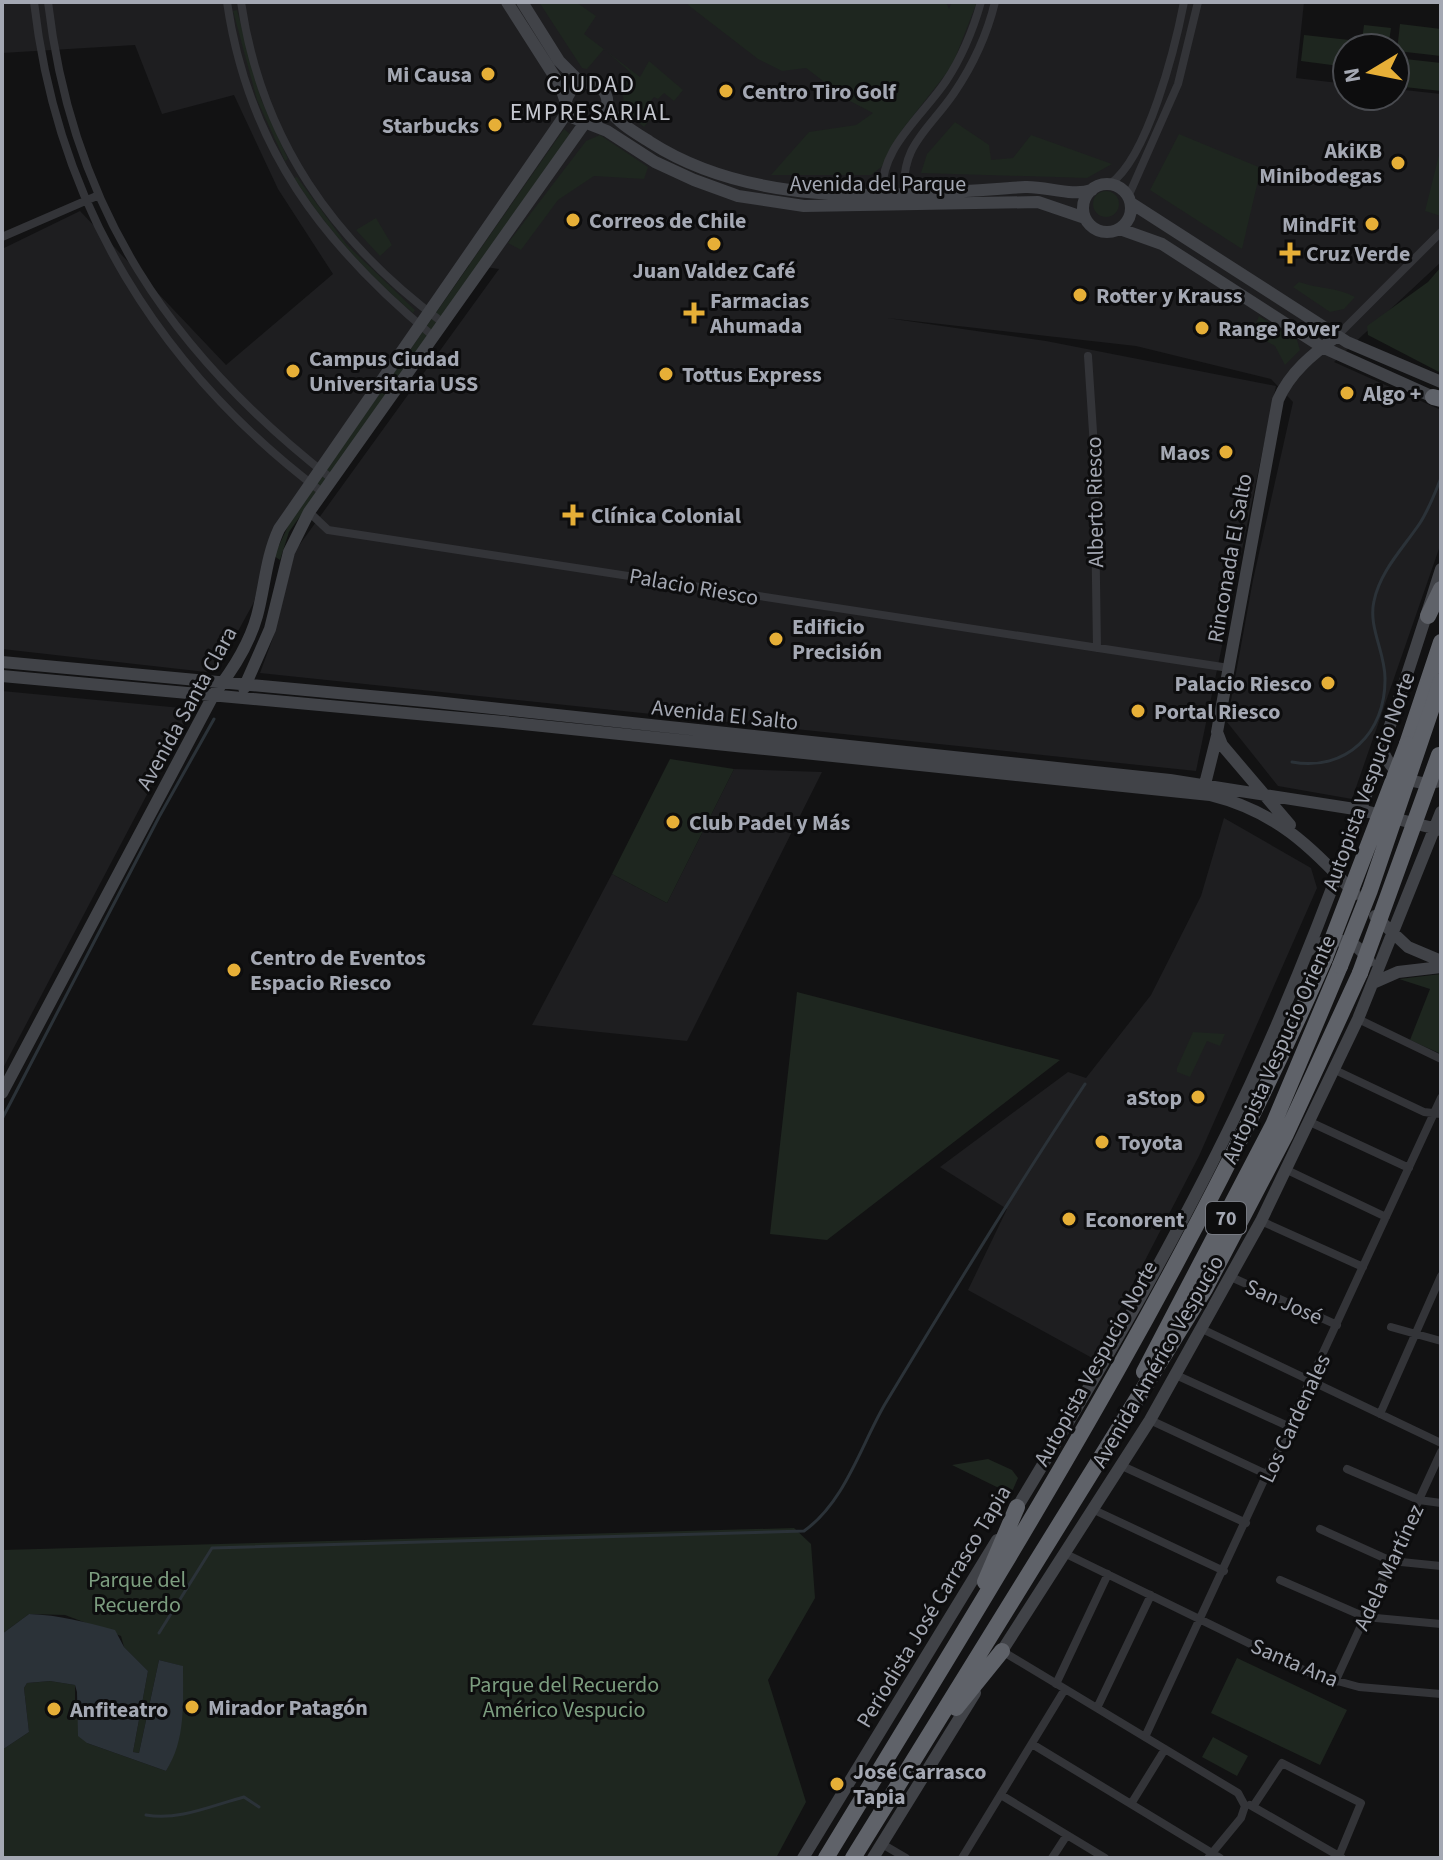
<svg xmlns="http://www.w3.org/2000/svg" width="1443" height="1860" font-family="'Source Sans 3',sans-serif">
  <rect width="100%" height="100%" fill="#121213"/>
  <!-- built -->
  <path fill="#1e1e20" d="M2 2H1304L1296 78 1347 84V96H1395V89L1441 94V262L1334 362 1441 410V543L1352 799 1278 786 1227 722 1253 580 1293 402 1271 379 1136 346 887 318 1046 341 1276 386 1196 771 260 673 274 635 295 551 499 269 458 263 269 539 254 602 215 673 2 649V249L80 211 226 365 333 274 278 189 234 95 162 114 135 45 2 53Z
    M2 691 192 709 2 1070Z
    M734 769 822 772 687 1041 532 1025 612 874 667 903Z
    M1224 818 1311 868 1317 888 1199 1156 1094 1359 968 1290 1007 1209 940 1167 1068 1072 1086 1078 1151 995 1201 896Z"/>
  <!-- green -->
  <path fill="#1e261f" d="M539 2H576L596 16 584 34 640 77 649 61 683 90 674 101 664 93 658 99 654 97 644 109 652 117 644 127 626 112 621 87 631 73 604 49 587 69 582 68Z
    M690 2H946L949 9 952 2H977L952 66 902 130 885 164 871 175H771L809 132 856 125 873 113 848 100 806 68 782 71 758 59 688 5Z
    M237 10 261 99 288 159 285 161 257 100 233 11Z
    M1400 24 1441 29V56L1397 51Z
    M1364 25 1391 28 1388 48H1361Z
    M1304 35 1358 41 1357 48H1347V67L1301 61Z
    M1396 58 1441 63V91L1395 86Z
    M955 122 989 145 991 160 1013 158 1031 135 1112 164 1087 178 921 173 927 154Z
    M564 129 570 134 289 532 280 560 274 556 290 522Z
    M1179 134 1261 168 1242 249 1150 190Z
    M600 135 648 167 644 179 594 176 558 200 521 250 508 243 586 141Z
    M1441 147V216L1425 211Z
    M297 177 347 245 415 310 413 313C366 274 327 229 294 178Z
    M1093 204a13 13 0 1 1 26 0a13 13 0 1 1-26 0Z
    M376 218 392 245 380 256 356 230Z
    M1441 267V373L1368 335 1367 326 1428 282Z
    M1299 282C1319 289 1337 287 1355 297L1344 309 1330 312 1293 287Z
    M1259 316 1297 340 1300 350 1285 365 1275 346 1264 340 1266 335 1255 326Z
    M670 759 734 769 667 903 612 874Z
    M1441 974V1054L1410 1040 1430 989 1399 979Z
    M797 992 1060 1060 827 1240 770 1234Z
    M1193 1032 1225 1034 1220 1046 1207 1041 1190 1077 1177 1072V1068Z
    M988 1459 1012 1470 1018 1478 1011 1494 952 1465Z
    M794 1528 811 1544 815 1598 768 1680 806 1802 776 1858H2V1750L29 1732 24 1688 27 1683 50 1681 75 1685V1711L87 1743 166 1771C184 1739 183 1703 182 1666L159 1660 139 1753 133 1752 148 1671 124 1647 121 1636 65 1615 29 1614 2 1634V1550Z
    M1237 1658 1347 1710 1320 1765 1211 1713Z
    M1213 1737 1248 1756 1237 1776 1202 1757Z"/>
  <!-- water -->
  <path fill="#2b3238" d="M29 1614C60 1615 85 1622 115 1630L124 1647 148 1671 133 1752 139 1753 159 1660 183 1666C183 1703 186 1740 166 1771L87 1743 78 1736 77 1692 75 1685 50 1681 27 1683 24 1688 29 1732 2 1750V1634Z"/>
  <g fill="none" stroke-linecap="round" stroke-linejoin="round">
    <!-- stream -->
    <path stroke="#2b3238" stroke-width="3" d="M1292 762C1346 772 1386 733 1385 678 1385 652 1368 627 1374 601 1380 571 1404 547 1420 523 1429 509 1435 493 1441 478
      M2 1119 159 817 214 719
      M159 1633 212 1548 804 1531C845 1502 861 1445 885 1404 950 1296 1015 1189 1085 1084
      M146 1815C179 1821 213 1805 244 1797L259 1807"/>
    <!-- street -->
    <path stroke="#333438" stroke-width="8" d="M34 2C57 205 160 370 322 492
      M48 2C72 208 170 353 332 479
      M227 2C248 147 323 245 433 336
      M241 2C261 139 333 241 442 322
      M1110 184C1148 157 1175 48 1184 2
      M905 196C899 146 929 130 954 93 973 65 987 35 995 2
      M883 197C877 150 922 117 946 81 962 57 973 30 981 2
      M1128 197 1178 84 1198 2
      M2 237 99 195
      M1337 336 1441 232
      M1088 356 1094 447 1097 648
      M309 512 328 530 1229 668
      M1358 1019 1441 1059
      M1335 1070 1424 1112 1441 1114
      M1310 1122 1409 1168
      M1287 1170 1386 1217
      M1261 1221 1363 1267
      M1231 1277 1337 1325
      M1391 1327 1441 1341
      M1202 1329 1441 1443
      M1176 1375 1290 1427
      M1380 1414 1441 1276
      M1150 1420 1268 1475
      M1120 1465 1246 1523
      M1347 1469 1419 1500 1441 1503
      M1092 1509 1224 1571
      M1320 1529 1391 1561 1441 1566
      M1064 1553 1312 1674 1359 1687 1441 1694
      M1280 1580 1365 1617 1441 1624
      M1002 1651 1238 1793 1245 1806
      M1335 1682 1441 1452
      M1056 1684 1108 1574
      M1097 1708 1151 1595
      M1145 1737 1441 1098
      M1032 1744 1220 1858
      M1001 1795 1105 1858
      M1131 1804 1165 1749
      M1250 1805 1339 1856
      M1254 1805 1282 1763 1361 1803 1339 1856 1342 1858
      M882 1844 906 1858
      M962 1858 1065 1689
      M1052 1858 1067 1835
      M1208 1858 1241 1818 1245 1806"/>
    <!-- secondary -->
    <path stroke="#414348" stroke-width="12" d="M507 2 560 85 571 117 607 131 655 162 694 180 738 196 804 206 1038 202 1085 218
      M522 2 559 61 580 82
      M566 101C575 69 618 83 605 114L589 124
      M608 108C618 123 634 132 650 142 759 212 901 195 1025 187 1046 186 1072 197 1092 190
      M1083 208a24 24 0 1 1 48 0a24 24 0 1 1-48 0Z
      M1131 203 1347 342 1441 382
      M1120 229 1162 244 1322 347 1440 400
      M2 662 435 702 1170 780 1361 810 1441 830
      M2 676 504 722 1210 795C1275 811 1311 846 1355 894
      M244 688 270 629 289 552 309 512 584 124
      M1382 749C1392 775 1413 788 1441 781
      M1205 784 1217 736
      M1290 825 1222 745 1217 732 1278 400C1290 372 1313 354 1337 336
      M1375 916 1408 947 1441 961
      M1307 952C1328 934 1355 937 1369 961
      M1373 983 1398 972 1441 967
      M2 1093 214 694C232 671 249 645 257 616 265 586 266 557 279 529L568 111
      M1013 1514C1098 1374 1181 1233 1250 1085 1327 918 1386 743 1441 569
      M998 1657 1150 1420 1261 1221 1358 1019 1441 812
      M803 1858 997 1540
      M873 1858 975 1693"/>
    <!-- highway -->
    <path stroke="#5f6269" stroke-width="16" d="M1433 397 1441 399
      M1428 616 1441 589
      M1407 744 1441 642
      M1144 1372 1273 1125 1340 966
      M985 1582 1017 1507
      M956 1708 1002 1651
      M826 1858C1004 1565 1188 1274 1325 958
      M853 1858 1205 1289 1286 1134 1360 973"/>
    <!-- highway-bridge -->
    <path stroke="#5f6269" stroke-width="16" d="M1325 958 1407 744
      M1340 966 1370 890 1441 681
      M1360 973 1439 755"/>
  </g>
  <!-- markers -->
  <g fill="#e6af37" stroke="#0d0d0e" stroke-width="3">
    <circle cx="488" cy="74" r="8"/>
    <circle cx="726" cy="91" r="8"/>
    <circle cx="495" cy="125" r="8"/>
    <circle cx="1398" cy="163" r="8"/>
    <circle cx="573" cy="220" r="8"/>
    <circle cx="1372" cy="224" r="8"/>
    <circle cx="714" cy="244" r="8"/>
    <path d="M1286 241h8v8h8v8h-8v8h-8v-8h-8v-8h8z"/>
    <circle cx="1080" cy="295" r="8"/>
    <path d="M690 301h8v8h8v8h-8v8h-8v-8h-8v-8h8z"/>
    <circle cx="1202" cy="328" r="8"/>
    <circle cx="293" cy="371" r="8"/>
    <circle cx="666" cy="374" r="8"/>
    <circle cx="1347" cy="393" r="8"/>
    <circle cx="1226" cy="452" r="8"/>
    <path d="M569 503h8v8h8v8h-8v8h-8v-8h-8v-8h8z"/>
    <circle cx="776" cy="639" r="8"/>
    <circle cx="1328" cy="683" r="8"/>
    <circle cx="1138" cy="711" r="8"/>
    <circle cx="673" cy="822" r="8"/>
    <circle cx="234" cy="970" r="8"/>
    <circle cx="1198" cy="1097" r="8"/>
    <circle cx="1102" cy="1142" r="8"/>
    <circle cx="1069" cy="1219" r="8"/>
    <circle cx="192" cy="1707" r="8"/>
    <circle cx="54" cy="1709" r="8"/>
    <circle cx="837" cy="1784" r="8"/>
  </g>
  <g text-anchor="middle" stroke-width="6" stroke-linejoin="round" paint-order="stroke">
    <!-- shield labels -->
    <rect fill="#0d0d0e" stroke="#777a82" stroke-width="2" x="1206" y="1202" width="40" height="32" rx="6"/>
    <g font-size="20" font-weight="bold" fill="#a4a8b3">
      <text x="1226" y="1225">70</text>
    </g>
    <!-- poi labels -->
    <g font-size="22" font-weight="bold" fill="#a4a8b3" stroke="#0d0d0e" text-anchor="start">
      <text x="472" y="82" text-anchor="end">Mi Causa</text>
      <text x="742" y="99">Centro Tiro Golf</text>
      <text x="479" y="133" text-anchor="end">Starbucks</text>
      <text x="1382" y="158" text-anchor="end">AkiKB<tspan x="1382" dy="25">Minibodegas</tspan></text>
      <text x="589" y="228">Correos de Chile</text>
      <text x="1356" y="232" text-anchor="end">MindFit</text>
      <text x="1306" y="261">Cruz Verde</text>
      <text x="714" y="278" text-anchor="middle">Juan Valdez Café</text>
      <text x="1096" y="303">Rotter y Krauss</text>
      <text x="710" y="308">Farmacias<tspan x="710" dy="25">Ahumada</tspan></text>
      <text x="1218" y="336">Range Rover</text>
      <text x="309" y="366">Campus Ciudad<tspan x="309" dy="25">Universitaria USS</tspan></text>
      <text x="682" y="382">Tottus Express</text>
      <text x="1363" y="401">Algo +</text>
      <text x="1210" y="460" text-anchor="end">Maos</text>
      <text x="591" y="523">Clínica Colonial</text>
      <text x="792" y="634">Edificio<tspan x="792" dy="25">Precisión</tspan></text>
      <text x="1312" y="691" text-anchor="end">Palacio Riesco</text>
      <text x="1154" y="719">Portal Riesco</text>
      <text x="689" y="830">Club Padel y Más</text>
      <text x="250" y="965">Centro de Eventos<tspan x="250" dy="25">Espacio Riesco</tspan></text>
      <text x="1182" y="1105" text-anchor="end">aStop</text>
      <text x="1118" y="1150">Toyota</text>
      <text x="1085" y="1227">Econorent</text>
      <text x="208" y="1715">Mirador Patagón</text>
      <text x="70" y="1717">Anfiteatro</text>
      <text x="853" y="1779">José Carrasco<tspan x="853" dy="25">Tapia</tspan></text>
    </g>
    <!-- street labels -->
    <g font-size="22" fill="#a4a8b3" stroke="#0d0d0e">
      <text x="878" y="191">Avenida del Parque</text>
      <text transform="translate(1094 502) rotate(-91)" y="8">Alberto Riesco</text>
      <text transform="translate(1229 558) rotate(-80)" y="8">Rinconada El Salto</text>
      <text transform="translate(694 586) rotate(10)" y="8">Palacio Riesco</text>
      <text transform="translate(186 708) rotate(-61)" y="8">Avenida Santa Clara</text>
      <text transform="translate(725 714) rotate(6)" y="8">Avenida El Salto</text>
      <text transform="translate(1368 781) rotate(-70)" y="8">Autopista Vespucio Norte</text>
      <text transform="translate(1278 1049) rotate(-66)" y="8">Autopista Vespucio Oriente</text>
      <text transform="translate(1284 1301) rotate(24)" y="8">San José</text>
      <text transform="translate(1157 1361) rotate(-60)" y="8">Avenida Américo Vespucio</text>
      <text transform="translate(1095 1363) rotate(-61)" y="8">Autopista Vespucio Norte</text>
      <text transform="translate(1294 1418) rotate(-65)" y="8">Los Cardenales</text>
      <text transform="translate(1388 1567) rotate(-65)" y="8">Adela Martínez</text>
      <text transform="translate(933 1606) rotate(-59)" y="8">Periodista José Carrasco Tapia</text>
      <text transform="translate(1295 1662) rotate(23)" y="8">Santa Ana</text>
    </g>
    <!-- park labels -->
    <g font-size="22" fill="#7c9d7f" stroke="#0d0d0e">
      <text x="137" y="1587">Parque del<tspan x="137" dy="25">Recuerdo</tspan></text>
      <text x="564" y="1692">Parque del Recuerdo<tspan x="564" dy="25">Américo Vespucio</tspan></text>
    </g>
    <!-- neighbourhood labels -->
    <g font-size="24" letter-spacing="2" fill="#c5c7cf" stroke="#0d0d0e">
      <text x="591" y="92">CIUDAD<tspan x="591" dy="28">EMPRESARIAL</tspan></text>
    </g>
  </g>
  <!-- border -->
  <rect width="1443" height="1860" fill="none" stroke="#a4a8b3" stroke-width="8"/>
  <!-- north arrow -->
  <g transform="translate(1371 72) rotate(260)"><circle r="38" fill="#0d0d0e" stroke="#494b50" stroke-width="2"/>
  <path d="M0-6L14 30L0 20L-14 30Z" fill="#e6af37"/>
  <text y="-12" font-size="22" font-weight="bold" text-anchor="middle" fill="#a4a8b3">N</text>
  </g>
</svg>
